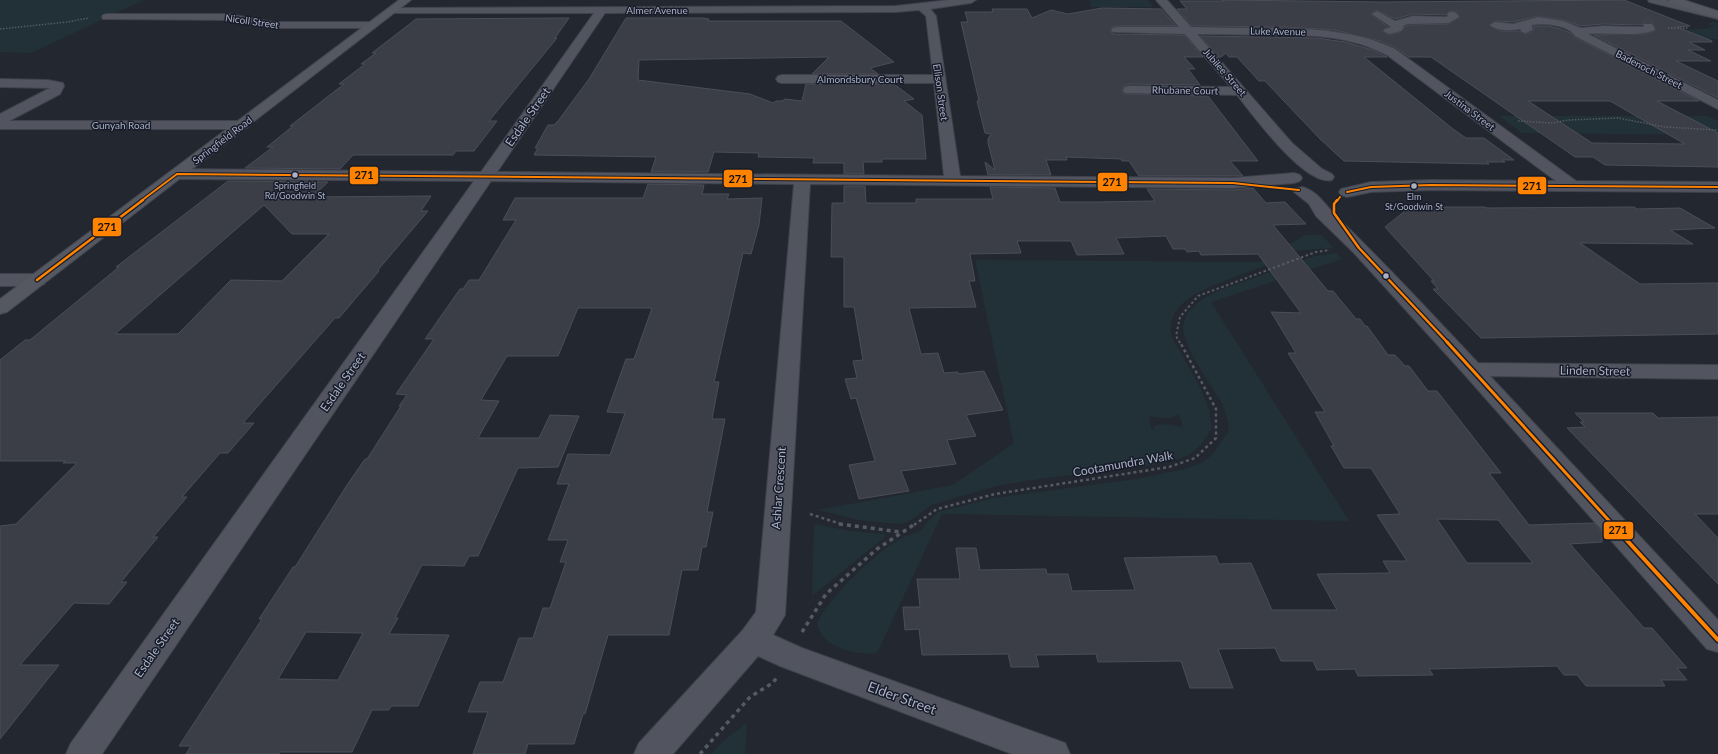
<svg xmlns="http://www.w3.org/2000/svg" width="1718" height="754" font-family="Lato,sans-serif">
  <rect width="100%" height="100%" fill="#232730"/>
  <!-- green -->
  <path fill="#213137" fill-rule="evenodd" d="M0 0H144L31 53 0 52Z
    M1090 0H1148L1153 7H1091Z
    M1713 22 1718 23V39H1623L1599 37 1592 35 1589 32 1606 36 1614 35 1599 31H1610L1623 36 1701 37 1692 33 1654 31V29C1673 29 1698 32 1715 26L1706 24Z
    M1499 116H1708L1718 121V135L1522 133Z
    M1305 235H1322L1333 248 1293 251 1287 258C1261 268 1200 286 1182 304 1173 313 1168 325 1172 337L1200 387 1209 410 1212 428 1202 444 1189 455 1175 460 1146 466 1045 478 996 486 931 505 913 519 905 523 897 524 859 520 818 510 953 485 1014 443 975 260 1261 262ZM1179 414 1183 427 1165 424 1156 425 1152 431 1149 416 1168 419Z
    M1336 253 1342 259 1211 302 1349 521 942 514 878 651 874 654C852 653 823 649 817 623L825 609 847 583 866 565 887 547 904 537 922 530 927 522 938 512 994 498 1137 479 1184 469 1201 463 1212 455 1229 431C1228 421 1226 411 1221 402 1211 384 1178 341 1184 322 1188 306 1206 297 1220 290L1315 256Z
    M814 524 851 531 884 534 886 536 812 596Z
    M747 723 745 754H711L722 742Z"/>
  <!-- building -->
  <path fill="#3b3e47" stroke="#4a4e58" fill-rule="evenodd" d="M1222 0 1382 2 1624 0 1690 26 1677 27 1712 41V42H1689L1705 50H1688L1711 61H1676L1718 81V98L1594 35 1645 34 1653 32 1656 30 1652 22H1644L1642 25 1603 24 1581 26 1563 20 1538 16 1513 22 1495 21 1489 25 1500 31H1519L1526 34 1533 31 1534 26H1549L1561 29 1571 33 1574 37 1699 101H1657L1718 133V167L1605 165 1593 157H1575L1431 57H1409L1396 48 1380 41 1334 30 1286 27 1192 26 1177 9H1187L1180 1H1223ZM1376 10 1395 19 1413 14 1446 15 1448 12 1452 11 1457 12 1460 17 1449 24 1407 25 1401 32 1389 35 1382 31 1388 27 1371 14ZM1528 101H1610L1685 144 1592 143Z
    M1102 8 1161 9 1176 26H1117L1112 27 1110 31 1113 34 1184 35 1203 57H1184L1195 69H1188L1200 85 1130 84 1124 86 1122 91 1125 94 1208 96 1258 161H1230L1243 176H1139L1129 161H1122L1121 159 1066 157 1067 160H1046L1051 175H988L985 162 995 170 988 143V139L991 134 985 133 977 101H979L961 22H968L965 12H993L992 9H1027L1032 18 1051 10 1068 14Z
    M569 18 555 38H557L489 121H497L474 151H456L453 155H353L340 169 245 168 273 147H267L293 126H290L344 84H339L365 64H361L376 53H372L416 19Z
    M626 18H703L709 19 708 21H841L894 62 870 68 878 74H812L829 57 639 60 638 80 750 94 773 103 776 101H782L785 99 802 101 806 84H894L914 99 904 101 922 115 926 159H882V162H863L864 174H844V163H813L814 158 758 157 759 153 714 152 708 172H651L656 157 534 155 538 148H535L548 125H554L558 121 589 79Z
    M1200 36 1317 38 1345 42 1373 50 1387 57H1364L1453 129 1466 138H1484L1514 160H1503L1505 162H1487L1489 164 1344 161 1320 139 1265 81H1259L1237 57H1229L1226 53 1221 57H1219Z
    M228 181 328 182 312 197 431 196 421 211H428L378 270 379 271 339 318H335L243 423H254L228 453H220L182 497H187L153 537H158L121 582H127L109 604 74 603 20 665H59L0 739V526L16 524 77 463H63L65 461H0V360L25 340H30L119 267H116ZM264 205 292 234H329L282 281 231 280 178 334H115Z
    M648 184 704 185 702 194H729L727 199 762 198 759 225 751 254 743 253 714 382H719L712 419H725L707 512H713L706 547H702L698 570H682L669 635H608L585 714H583L574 744H528L525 754H473L488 712H468L480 682H503L519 638H533L543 608H550L566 562H560L568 540H548L569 484H557L568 454 610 455 625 413 607 412 626 359H634L652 308H578L558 356H507L481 400 499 401 478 438H539L550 415 579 416 558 467 518 468 478 556H469L464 566 422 565 395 618H398L389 634 449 635 418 706H391L389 710H372L352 752H280L279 754H186L191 746H179L262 619H259L293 567H295L347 485 365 459H367L401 406H399L407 395 396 394 434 339H425L460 289H463L469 280H479L516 220H503L515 198H643ZM306 632 363 633 338 680 278 679Z
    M844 186H865L866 203H916V199H993L990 187 1055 188 1060 202H1096L1155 201 1147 189 1233 190 1253 188 1266 203 1285 202 1306 224 1273 225 1328 291H1333L1356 319H1360L1365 326H1367L1388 355H1395L1405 366H1409L1428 391H1437L1501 473H1489L1529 525 1594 523 1602 532V542L1570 544 1644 628H1652L1687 668H1677L1687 680H1661L1665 686H1586L1577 675H1564L1557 666 1429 669 1433 675 1358 676 1355 669 1317 670 1313 661H1281L1275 648 1218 649 1233 688H1190L1181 661 1098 662 1096 654 1036 655 1039 667H1011L1008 654 922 655 919 629 905 630 903 607H920L917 579H960L956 548H976L980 570 1046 569 1047 574H1068L1072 591 1135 590 1124 558 1216 556 1219 564 1251 563 1272 610H1337L1317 574 1390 573 1383 561H1407L1377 515 1400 514 1371 468H1344L1331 446H1334L1315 412H1325L1288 353H1296L1271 312 1301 313 1258 254 1201 255 1199 251 1187 252 1185 249H1173L1166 236 1116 238 1124 254 1077 255 1071 241H1017L1021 253 970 254 975 281H969L976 307 909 308 921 354 938 353 944 373 958 372V374L984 371 1003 410 966 415 976 436 947 440 956 464 901 471 909 491 859 499 849 465 875 461 856 398 851 399 845 379 857 378 853 361 863 360 854 307H844V257H831L832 203H844ZM1437 519 1498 520 1533 563H1467Z
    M1410 207H1485L1487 208 1634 207 1637 209 1680 208 1715 228 1670 230 1693 244 1580 243 1640 284 1718 283V334L1481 338 1433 289H1438L1431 281H1434L1385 227Z
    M1575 413H1653L1658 418 1718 417V514H1695L1718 538V584L1567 428 1585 427 1580 422H1584Z"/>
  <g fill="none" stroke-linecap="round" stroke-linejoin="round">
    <!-- minor casing -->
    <g stroke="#3f424a" stroke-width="2">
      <path id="minor" d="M949 0H976L971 3 930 9 936 16 960 176 1233 178 1294 173 1300 175 1302 178 1300 181 1294 183 1233 188 810 184 785 615 773 635 802 648 1065 743 1070 754H1012L780 666 758 656 673 754H634L639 743 742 631 756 612 794 184 491 181 102 754H66L71 743 474 181 177 179 171 177 169 174 171 171 177 169 481 172 594 13H388L387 11 392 8 896 6ZM919 10 926 16 933 75H782L778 76 776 79 778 82 782 83H934L944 176 497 172 605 13 896 12Z
        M1156 0H1167L1191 27C1218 28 1244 28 1270 28 1314 29 1355 30 1395 49L1576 181 1718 182V192L1431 190 1371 192 1347 197 1341 195 1339 192 1341 189 1371 182 1431 180 1556 181 1387 55C1350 36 1314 35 1274 35 1248 35 1223 34 1197 34L1292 143 1322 169 1332 174 1334 177 1332 180C1305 187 1253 115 1237 95L1125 93 1123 90 1125 87 1130 86 1231 87 1185 34 1113 32 1111 30 1113 28 1117 27H1179Z
        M1648 0H1666L1718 13V19L1649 2Z
        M1377 11 1395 21 1413 16 1447 17 1448 13C1454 11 1456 12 1459 17L1449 23 1407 24 1403 26 1404 27 1401 31 1389 34 1383 31 1385 29 1391 27 1372 14Z
        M107 14H229L273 22H373L378 25 373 28H273L229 20 103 19 102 17 103 15Z
        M1538 17 1563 21 1581 28 1603 26 1643 27 1644 24H1652L1655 29 1653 31C1632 37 1609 32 1588 34L1718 100V109L1575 36C1569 25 1544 23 1532 25V30L1526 33 1522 32 1520 29C1512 31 1496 31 1490 25L1495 22 1513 24Z
        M0 79 48 80 63 83 64 86 60 94 9 121H242L247 122 249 125 247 128 242 129H0V114L50 88 0 87Z
        M1302 187C1318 191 1325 205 1336 216 1385 263 1431 313 1478 363L1718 365V379L1490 376 1718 620V652L1707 649 1464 374 1353 252 1316 216 1309 204 1294 192 1296 189Z
        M0 274H37L44 276 46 280 44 284 37 286H0Z"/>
    </g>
    <!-- major casing -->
    <g stroke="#40444d" stroke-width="2">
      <path id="major" d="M399 0H411L7 312 0 314V299Z
        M1669 0H1684L1718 11V18L1670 2Z"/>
    </g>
    <!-- path-far3 -->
    <path stroke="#565a62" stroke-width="1.5" stroke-dasharray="1.5 1.5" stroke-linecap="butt" d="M1668 28H1689
      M0 29 67 22 89 18
      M1518 121 1552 123 1569 120 1618 118 1665 127 1718 130"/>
    <!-- path-far2 -->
    <path stroke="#565a62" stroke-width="2" stroke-dasharray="2.5 2.5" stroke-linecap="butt" d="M1180 343 1176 336 1180 317 1198 296 1316 252 1330 250"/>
    <!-- path-far1 -->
    <path stroke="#565a62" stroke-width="2.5" stroke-dasharray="3 3" stroke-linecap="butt" d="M810 514 844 525
      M914 525 937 509 995 494 1169 467 1195 458 1216 438V409L1180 342"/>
    <!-- path -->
    <path stroke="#565a62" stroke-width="3.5" stroke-dasharray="4 4" stroke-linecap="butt" d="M839 524 901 532
      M802 632 826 594 877 549 915 524
      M700 754 750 697 771 684 777 678"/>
    <!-- minor -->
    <use href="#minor" fill="#52555f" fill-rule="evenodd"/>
    <!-- major -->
    <use href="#major" fill="#555761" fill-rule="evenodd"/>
    <!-- bus-1-far3 casing -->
    <g stroke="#171c2a" stroke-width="4">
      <path id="bus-1-far3" d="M177 174 1233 183 1299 190
        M1347 192 1371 187 1431 185 1718 187
        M141 201 177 174
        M1337 201 1340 197"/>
    </g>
    <!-- bus-1-far2 casing -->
    <g stroke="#171c2a" stroke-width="5">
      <path id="bus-1-far2" d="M1337 200 1334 204V213L1359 248 1448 343
        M37 280 143 200"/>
    </g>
    <!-- bus-1-far1 casing -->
    <g stroke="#171c2a" stroke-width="6">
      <path id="bus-1-far1" d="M1447 342 1613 525"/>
    </g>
    <!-- bus-1 casing -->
    <g stroke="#171c2a" stroke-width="7">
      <path id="bus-1" d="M1612 524 1718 640"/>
    </g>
    <!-- bus-1-far3 -->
    <use href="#bus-1-far3" stroke="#ff8200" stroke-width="2"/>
    <!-- bus-1-far2 -->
    <use href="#bus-1-far2" stroke="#ff8200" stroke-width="2.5"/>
    <!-- bus-1-far1 -->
    <use href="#bus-1-far1" stroke="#ff8200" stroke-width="3"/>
    <!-- bus-1 -->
    <use href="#bus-1" stroke="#ff8200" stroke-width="4"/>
  </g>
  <!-- markers -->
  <g fill="#abb0c4" stroke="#171c2a" stroke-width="1.5">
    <circle cx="295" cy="175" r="3.5"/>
    <circle cx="1414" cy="186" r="3.5"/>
    <circle cx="1386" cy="276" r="3.5"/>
  </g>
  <g text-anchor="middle" stroke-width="3" stroke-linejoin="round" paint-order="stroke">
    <!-- far-bus labels -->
    <g font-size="9" fill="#abb0c4" stroke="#171c2a">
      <text x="295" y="189">Springfield<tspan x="295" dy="10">Rd/Goodwin St</tspan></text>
      <text x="1414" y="200">Elm<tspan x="1414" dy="10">St/Goodwin St</tspan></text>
    </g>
    <!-- far-street labels -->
    <g font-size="10" fill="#abb0c4" stroke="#171c2a">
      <text x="657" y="14">Almer Avenue</text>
      <text transform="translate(252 21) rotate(8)" y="4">Nicoll Street</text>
      <text transform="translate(1278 31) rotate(1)" y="4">Luke Avenue</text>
      <text transform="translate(1649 69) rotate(27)" y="4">Badenoch Street</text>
      <text transform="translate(1225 72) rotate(49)" y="4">Jubilee Street</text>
      <text x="860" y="83">Almondsbury Court</text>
      <text transform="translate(1185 90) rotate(1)" y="4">Rhubane Court</text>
      <text transform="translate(941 92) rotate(82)" y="4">Ellison Street</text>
      <text transform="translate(1470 110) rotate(37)" y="4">Justina Street</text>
      <text x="121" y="129">Gunyah Road</text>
      <text transform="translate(222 140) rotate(-37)" y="4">Springfield Road</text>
    </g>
    <!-- street labels -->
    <g font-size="12" fill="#abb0c4" stroke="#171c2a">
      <text transform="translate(528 117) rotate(-55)" y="4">Esdale Street</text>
      <text transform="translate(1595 371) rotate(1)" y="4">Linden Street</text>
      <text transform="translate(343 382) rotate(-55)" y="4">Esdale Street</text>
      <text transform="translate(1123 464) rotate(-10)" y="4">Cootamundra Walk</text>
      <text transform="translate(779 488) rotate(-86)" y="4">Ashlar Crescent</text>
      <text transform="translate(157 648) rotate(-55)" y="4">Esdale Street</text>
    </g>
    <!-- near-street labels -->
    <g font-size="14" fill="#abb0c4" stroke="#171c2a">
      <text transform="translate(902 698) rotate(20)" y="5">Elder Street</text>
    </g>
  </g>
  <g stroke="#171c2a" stroke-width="1.5">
    <rect x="349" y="166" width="30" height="19" rx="4" fill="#ff8200"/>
    <rect x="723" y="169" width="30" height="19" rx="4" fill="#ff8200"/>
    <rect x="1097" y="172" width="31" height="20" rx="4" fill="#ff8200"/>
    <rect x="1517" y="176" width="30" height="19" rx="4" fill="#ff8200"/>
    <rect x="92" y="217" width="30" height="20" rx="4" fill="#ff8200"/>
    <rect x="1603" y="521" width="31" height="19" rx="4" fill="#ff8200"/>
  </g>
  <g font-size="11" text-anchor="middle" font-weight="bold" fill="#111">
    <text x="364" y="179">271</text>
    <text x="738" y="183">271</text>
    <text x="1112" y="186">271</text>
    <text x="1532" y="190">271</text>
    <text x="107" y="231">271</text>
    <text x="1618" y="534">271</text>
  </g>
</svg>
